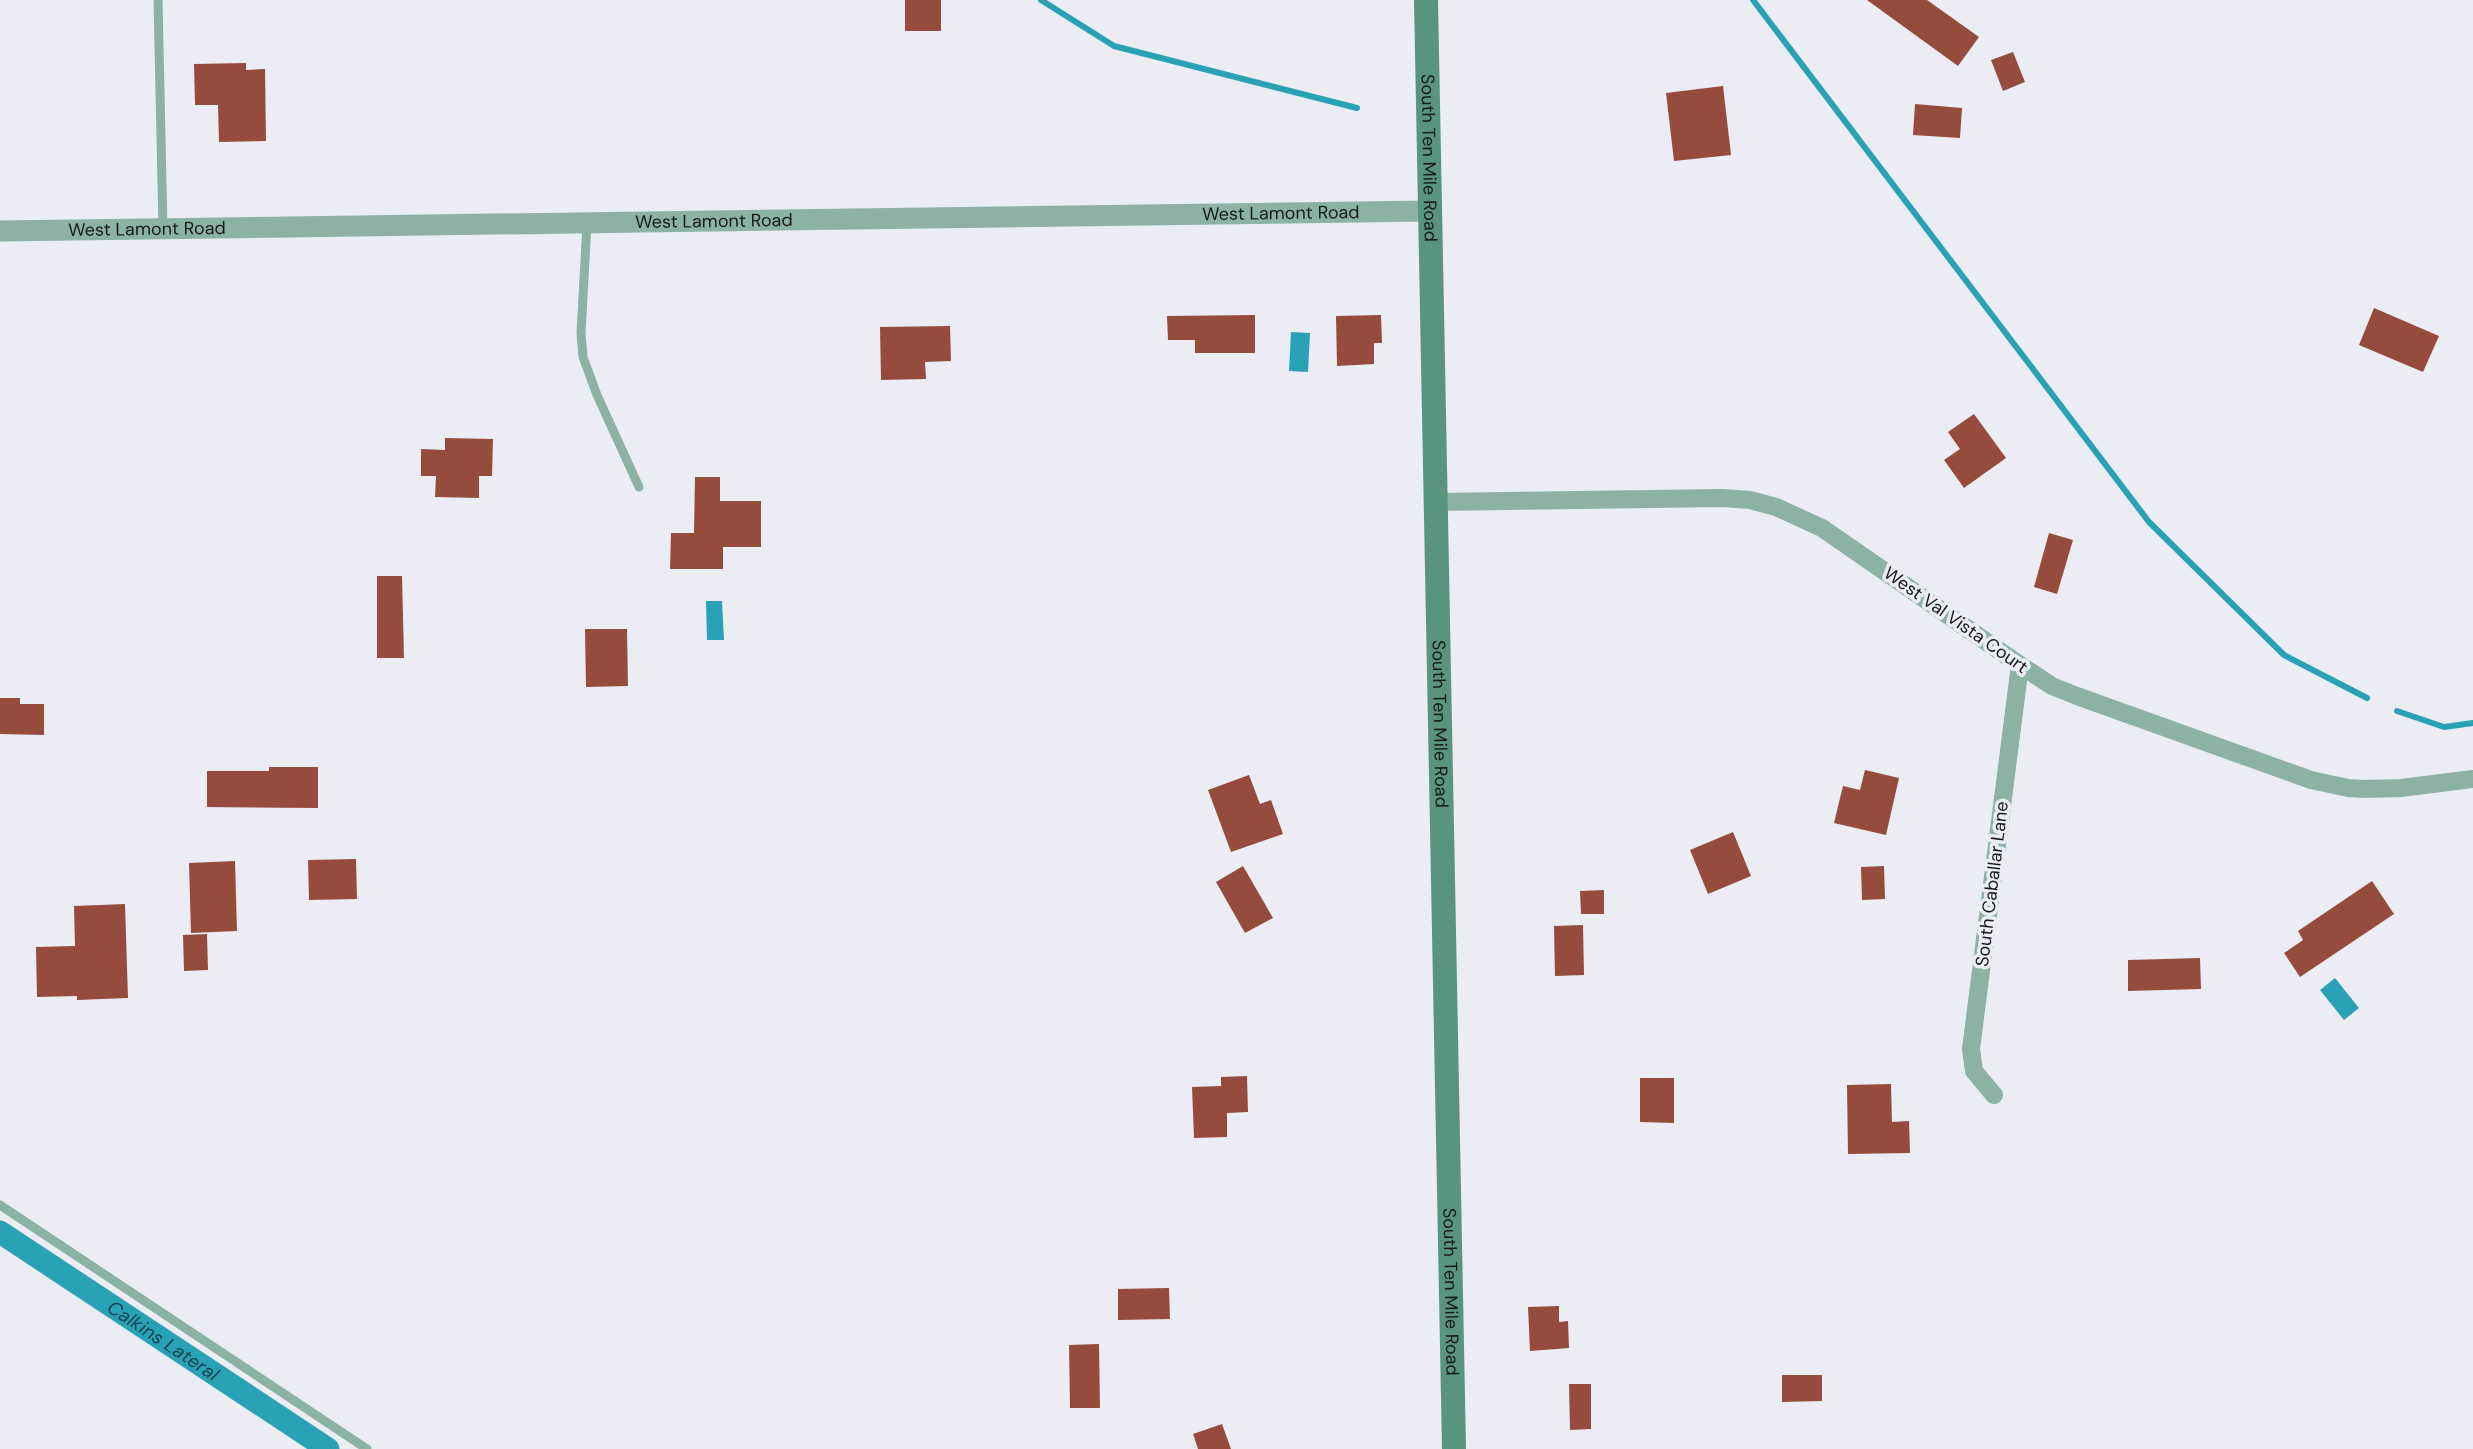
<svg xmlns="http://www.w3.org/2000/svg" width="2473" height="1449" font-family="'DM Sans',sans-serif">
  <rect width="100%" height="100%" fill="#ebecf4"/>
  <!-- water -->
  <path fill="#2aa2b5" d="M1291 332 1310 333 1308 372 1289 371Z
    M706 601H722L724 640H707Z
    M2335 978 2359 1008 2344 1020 2320 990Z"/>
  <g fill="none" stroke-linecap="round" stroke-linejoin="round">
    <!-- stream -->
    <path stroke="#2aa2b5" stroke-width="6" d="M1041 0 1114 46 1357 108
      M1753 0 2149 522 2284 655 2367 698
      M2397 711 2444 727 2473 723"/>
    <!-- canal -->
    <path stroke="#2aa2b5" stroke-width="23" id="s1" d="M0 1232 328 1449"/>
  </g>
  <!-- building -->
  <path fill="#964c3c" d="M905 0H941V31H905Z
    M1867 0H1927L1979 37 1958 66Z
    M2013 52 2025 82 2003 91 1991 60Z
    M246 63V70L265 69 266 141 219 142 218 105H195L194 64Z
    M1723 86 1731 155 1674 161 1666 93Z
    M1915 104 1962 108 1960 138 1913 135Z
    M2374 308 2439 336 2423 372 2359 345Z
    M1255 315V353H1195V340H1168L1167 316Z
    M1381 315 1382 343H1374V364L1337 366 1336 316Z
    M950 326 951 361 925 362 926 379 881 380 880 327Z
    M1974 414 2006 458 1964 488 1944 460 1960 449 1948 432Z
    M445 438 493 439 492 476H479V498L435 497 436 476H421V449L445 450Z
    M695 477H720V501H761V547H723V569H670L671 533H694Z
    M2049 533 2073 540 2057 594 2034 587Z
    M377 576H402L404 658H377Z
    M585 629H627L628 686 586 687Z
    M0 698H20V704H44V735L0 734Z
    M269 767H318V808L207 807V771H269Z
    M1865 770 1899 778 1886 835 1834 823 1843 786 1860 790Z
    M1249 775 1260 804 1271 800 1283 834 1231 852 1208 790Z
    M1733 832 1751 876 1708 894 1690 850Z
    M356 859 357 899 309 900 308 860Z
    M235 861 237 931 191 933 189 863Z
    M1243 866 1273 918 1245 933 1216 882Z
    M1884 866 1885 899 1862 900 1861 867Z
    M2372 881 2394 914 2300 977 2284 953 2303 940 2298 931Z
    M1604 890V914H1581L1580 891Z
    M125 904 128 998 77 1000V996L37 997 36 947 75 946 74 906Z
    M1583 925 1584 975 1555 976 1554 926Z
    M207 934 208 970 184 971 183 935Z
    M2200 958 2201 989 2128 991V960Z
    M1247 1076 1248 1112 1227 1113V1137L1194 1138 1192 1087 1221 1086V1077Z
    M1640 1078H1674V1123L1640 1122Z
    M1891 1084 1892 1122 1909 1121 1910 1153 1848 1154 1847 1085Z
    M1169 1288 1170 1319 1118 1320V1289Z
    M1559 1306V1322L1568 1321 1569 1348 1530 1351 1528 1307Z
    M1099 1344 1100 1408H1070L1069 1345Z
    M1782 1375H1822V1401L1782 1402Z
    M1569 1384H1591V1429L1570 1430Z
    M1222 1424 1231 1449H1198L1193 1434Z"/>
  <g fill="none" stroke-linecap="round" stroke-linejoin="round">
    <!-- service -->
    <path stroke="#8bb2a3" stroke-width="9" d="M158 0 163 229
      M587 224 581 333 583 357 597 395 639 487
      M0 1205 367 1449"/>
    <!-- minor -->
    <path stroke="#8bb2a3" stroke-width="18" d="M1435 502 1722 498 1750 500 1776 507 1822 528 2020 665 2052 686 2077 696 2311 780 2348 788 2364 789 2401 788 2473 779
      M1994 1095 1974 1071 1971 1049 2020 665"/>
    <!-- tertiary -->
    <path stroke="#8bb2a3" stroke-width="21" id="s2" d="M0 231 1429 211"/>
    <!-- secondary -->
    <path stroke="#59947f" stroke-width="24" id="s3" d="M1426 0 1454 1449"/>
  </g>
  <g text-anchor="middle" stroke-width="7" stroke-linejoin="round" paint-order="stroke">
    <!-- street labels -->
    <g font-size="18" fill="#19191c" stroke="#ebecf4">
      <text dy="6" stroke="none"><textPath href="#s3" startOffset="158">South Ten Mile Road</textPath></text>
      <text dy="6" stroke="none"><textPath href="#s2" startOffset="1281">West Lamont Road</textPath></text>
      <text dy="6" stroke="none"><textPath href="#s2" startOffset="714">West Lamont Road</textPath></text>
      <text dy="6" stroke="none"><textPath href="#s2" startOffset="147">West Lamont Road</textPath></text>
      <text transform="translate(1956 620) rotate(35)" y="6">West Val Vista Court</text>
      <text dy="6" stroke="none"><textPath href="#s3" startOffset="724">South Ten Mile Road</textPath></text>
      <text transform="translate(1992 884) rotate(-83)" y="6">South Caballar Lane</text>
      <text dy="6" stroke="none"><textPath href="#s3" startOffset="1292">South Ten Mile Road</textPath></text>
    </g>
    <!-- water labels -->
    <g font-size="19" font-style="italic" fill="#14454e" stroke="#ebecf4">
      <text dy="7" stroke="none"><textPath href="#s1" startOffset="196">Calkins Lateral</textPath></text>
    </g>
  </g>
</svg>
